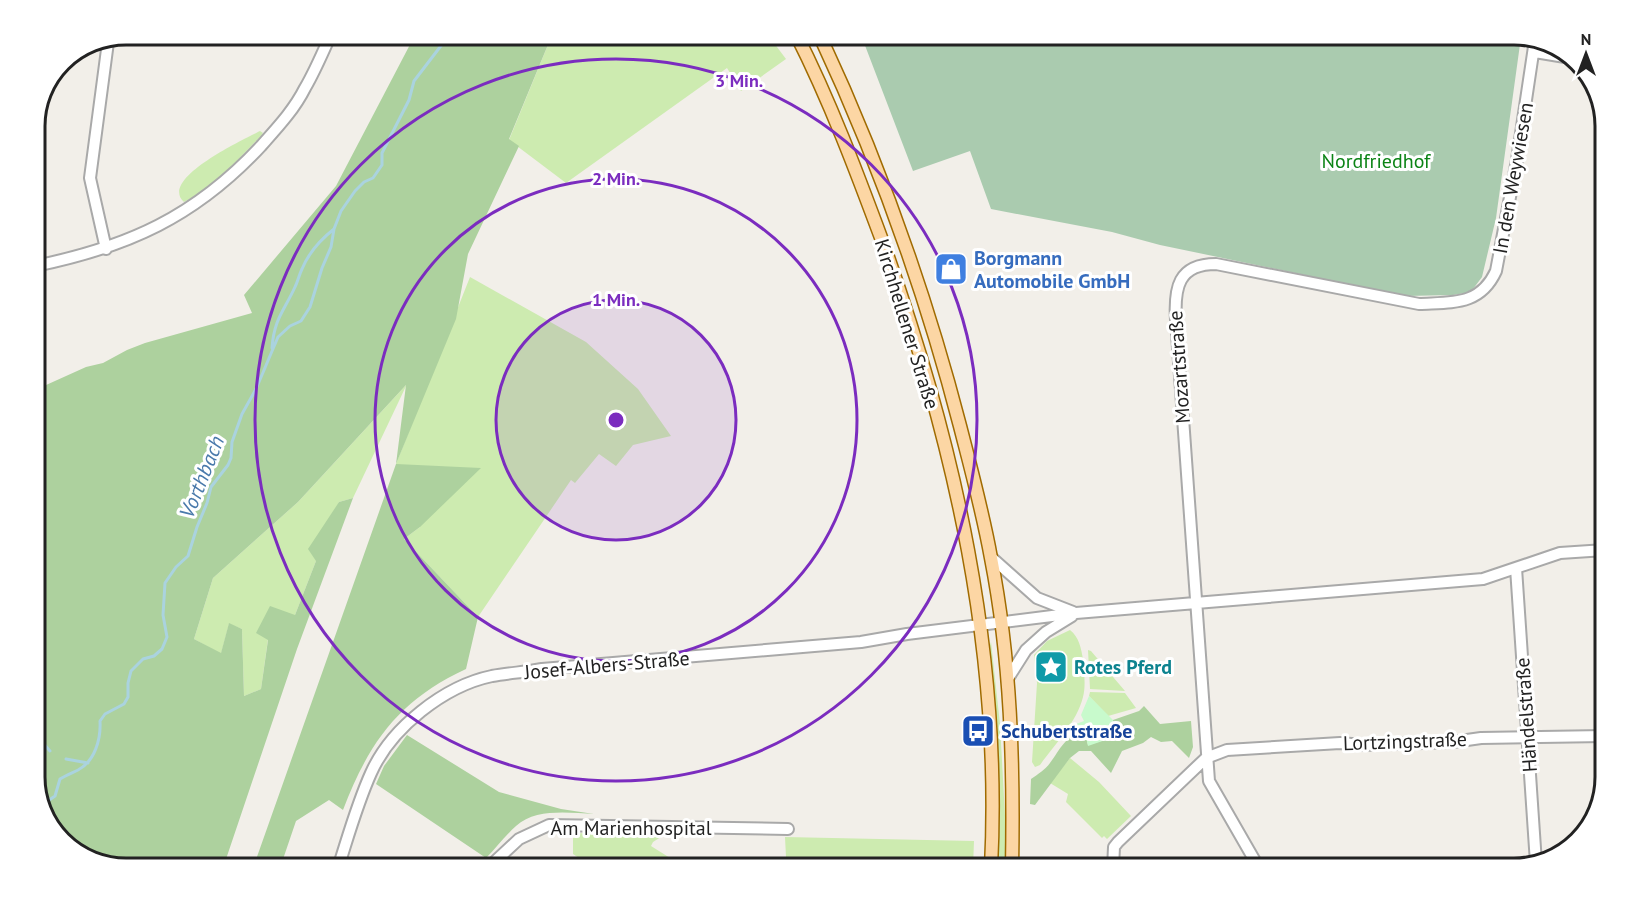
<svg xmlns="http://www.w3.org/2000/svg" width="1640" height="903" font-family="'PT Sans',sans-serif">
  <rect width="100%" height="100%" fill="#f2efe9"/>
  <!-- grass -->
  <path fill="#cdebb0" d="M552 35H768L786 59 741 91 727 68 566 183 509 140Z
    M260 131 263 133 261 136C238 159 214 188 184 202 158 179 245 139 260 131Z
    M470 277 586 342 638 389 671 436 633 445 616 466 599 454 575 483 571 480 478 617 404 539 420 527 396 464Z
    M407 384 353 498 339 502 295 615 257 633 268 639 261 689 244 696 242 629 229 624 221 654 194 639 213 578 298 502Z
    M1070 630C1079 637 1081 648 1083 659 1084 671 1086 686 1083 697 1077 722 1055 744 1040 765L1035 767 1032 762 1037 683 1034 655 1047 641Z
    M991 642 1000 724 1006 834 1005 868H999V770L989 648Z
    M1088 650 1091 651 1125 691 1090 689Z
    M1090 692 1125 693 1136 708 1108 716 1089 696Z
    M1070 758 1099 782 1131 816 1107 839 1104 836 1102 838 1066 802 1068 794 1050 783Z
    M573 833 664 835 653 842 651 846 686 868H594L573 854Z
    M785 837 974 841 973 868H804L786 857Z"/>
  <!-- forest -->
  <path fill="#add19e" d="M415 35H552L509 139 519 146 468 254 456 319 396 464 481 468 420 527 404 539 478 617 466 669C399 700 369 742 343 810L329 800 296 821 280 868H253L396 464 406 385 298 502 213 578 194 639 221 653 229 623 242 629 244 696 261 689 268 640 256 633 270 606 295 615 316 561 308 549 339 502 353 498 297 649 223 868H126L81 856 50 827 35 782V390L86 367 103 363 127 350 145 343 252 313 244 295 336 186Z
    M1144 706 1160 724 1191 721 1193 747 1189 758 1172 741 1161 742 1151 737 1143 743 1122 751 1111 773 1091 751H1079L1070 758 1035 805 1030 804 1031 779C1038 774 1045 770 1050 763 1060 750 1066 733 1085 733L1088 745 1114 737 1113 720 1139 711Z
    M407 735 499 792 561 809 594 814C569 813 536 808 516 826 505 836 496 848 486 858L376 784 384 766Z"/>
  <!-- cemetery -->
  <path fill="#aacbaf" d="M1514 35 1521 37 1496 218 1482 277 1473 289 1465 293 1453 295 1406 296 1160 245 1112 232 991 209 970 151 913 171 861 35Z"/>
  <!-- park -->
  <path fill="#c8facc" d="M1089 696 1113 720 1114 737 1088 746 1085 733 1077 734 1076 724 1084 721 1081 715Z"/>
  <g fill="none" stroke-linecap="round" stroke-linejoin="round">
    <!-- stream -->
    <path stroke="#aad3df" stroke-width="3" d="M272 348C274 319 284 311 295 287 298 281 299 275 302 269 309 252 320 240 334 229
      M35 638 44 669 35 705
      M35 734 50 751
      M66 759 88 763
      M42 805 55 796 60 779C66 775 72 773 78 770 95 761 101 739 100 721L105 714 124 704 128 697V683L131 671 143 659 154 656 162 649 167 637 163 615 165 583 176 567 188 556 197 527 207 503 211 487 228 465 231 458 232 442 242 414 256 389 278 337 290 326 301 321 310 307 322 268 331 247 334 229 341 211 355 191 364 182 373 178 382 165V153L409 100 414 81 450 34"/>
    <!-- minor casing -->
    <g stroke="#a9a9a9" stroke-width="14">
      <path id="minor" d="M1535 52 1571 58
        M106 249 90 178 108 42
        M35 266C128 247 195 217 261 146 277 128 294 110 305 88 315 71 323 52 331 34
        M992 558 1037 598 1073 612
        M1516 568 1536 863
        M1007 680 1026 650 1046 632 1072 616
        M489 867 519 839 549 825 788 829
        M338 868C348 837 357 804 371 773 391 728 444 686 492 676 509 673 526 672 542 669L861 642 907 634 1076 613 1483 579 1560 553 1605 550
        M1113 868 1114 847 1118 842 1206 758 1227 750 1340 743 1363 745 1453 742 1481 738 1605 736
        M1259 868 1209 781 1176 320C1174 288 1178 264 1216 264L1419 304C1452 302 1480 306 1496 271L1517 160 1535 40"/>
    </g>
    <!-- major casing -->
    <g stroke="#a06b00" stroke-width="15">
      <path id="major" d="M796 34C830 101 857 173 883 243 955 444 1002 655 991 868
        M819 34C878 160 925 291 960 426 971 469 983 513 991 558 1011 660 1014 765 1012 868"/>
    </g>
    <!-- minor -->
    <use href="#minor" stroke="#fff" stroke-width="10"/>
    <!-- major -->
    <use href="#major" stroke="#fcd6a4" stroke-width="12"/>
  </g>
  <!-- distance rings -->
  <circle cx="616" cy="420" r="120" fill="#7b2cbf" fill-opacity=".12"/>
  <g fill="none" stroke="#7b2cbf" stroke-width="3">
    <circle cx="616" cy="420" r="120"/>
    <circle cx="616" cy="420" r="241"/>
    <circle cx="616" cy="420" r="361"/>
  </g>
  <!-- icons -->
  <defs>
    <g id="shop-square" transform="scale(1.725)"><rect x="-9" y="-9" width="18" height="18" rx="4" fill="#3f7fe0" stroke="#fff"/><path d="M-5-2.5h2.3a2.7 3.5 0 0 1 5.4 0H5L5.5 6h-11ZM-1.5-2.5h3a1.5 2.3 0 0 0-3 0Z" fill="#fff"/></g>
    <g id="sight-square" transform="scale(1.725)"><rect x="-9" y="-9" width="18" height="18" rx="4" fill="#0f9aa8" stroke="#fff"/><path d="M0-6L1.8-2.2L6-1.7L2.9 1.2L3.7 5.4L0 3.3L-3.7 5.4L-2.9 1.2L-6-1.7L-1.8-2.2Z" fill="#fff"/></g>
    <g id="bus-square" transform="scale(1.725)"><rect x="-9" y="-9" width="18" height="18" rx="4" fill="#1a4fb4" stroke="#fff"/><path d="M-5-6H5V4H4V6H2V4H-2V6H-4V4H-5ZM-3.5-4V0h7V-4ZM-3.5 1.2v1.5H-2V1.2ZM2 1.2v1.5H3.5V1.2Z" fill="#fff"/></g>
  </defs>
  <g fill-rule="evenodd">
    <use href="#shop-square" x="951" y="269"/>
    <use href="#sight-square" x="1051" y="667"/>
    <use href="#bus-square" x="978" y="731"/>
  </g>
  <g text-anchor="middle" stroke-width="6" stroke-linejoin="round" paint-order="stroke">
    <!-- park labels -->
    <g font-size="20" fill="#0c8416" stroke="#fff">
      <text x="1376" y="168">Nordfriedhof</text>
    </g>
    <!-- street labels -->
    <g font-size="20" fill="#222" stroke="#fff">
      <text transform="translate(1513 178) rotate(-80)" y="7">In den Weywiesen</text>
      <text transform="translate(907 324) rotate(73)" y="7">Kirchhellener Straße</text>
      <text transform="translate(1179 367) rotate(-94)" y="7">Mozartstraße</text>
      <text transform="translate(607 665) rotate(-5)" y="7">Josef-Albers-Straße</text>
      <text transform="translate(1526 715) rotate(-94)" y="7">Händelstraße</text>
      <text transform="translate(1405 741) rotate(-2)" y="7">Lortzingstraße</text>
      <text x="631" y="835">Am Marienhospital</text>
    </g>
    <!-- shop labels -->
    <g font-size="20" font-weight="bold" fill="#366cbe" stroke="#fff" text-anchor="start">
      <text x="974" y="265">Borgmann<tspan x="974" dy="23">Automobile GmbH</tspan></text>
    </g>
    <!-- culture labels -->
    <g font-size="20" font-weight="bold" fill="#0d838f" stroke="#fff" text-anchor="start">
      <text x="1074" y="674">Rotes Pferd</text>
    </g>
    <!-- transit labels -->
    <g font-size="20" font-weight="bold" fill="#164399" stroke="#fff" text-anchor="start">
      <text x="1001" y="738">Schubertstraße</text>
    </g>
    <!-- water labels -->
    <g font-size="21" font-style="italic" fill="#4a7aab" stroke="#fff">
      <text transform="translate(202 477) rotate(-68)" y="7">Vorthbach</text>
    </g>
  </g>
  <!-- crop -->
  <path d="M0 0H1640V903H0ZM126 45H1514A81 81 0 0 1 1595 126V777A81 81 0 0 1 1514 858H126A81 81 0 0 1 45 777V126A81 81 0 0 1 126 45Z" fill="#fff" fill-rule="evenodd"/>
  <path fill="none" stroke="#222" stroke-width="3" d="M126 45H1514A81 81 0 0 1 1595 126V777A81 81 0 0 1 1514 858H126A81 81 0 0 1 45 777V126A81 81 0 0 1 126 45Z"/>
  <circle cx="616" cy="420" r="9" fill="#7b2cbf" stroke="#fff" stroke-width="3"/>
  <g font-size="18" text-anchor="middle" font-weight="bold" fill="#7b2cbf" stroke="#fff" stroke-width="6" stroke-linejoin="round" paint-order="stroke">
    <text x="739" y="87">3 Min.</text>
    <text x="616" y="185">2 Min.</text>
    <text x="616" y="306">1 Min.</text>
  </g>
  <!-- north arrow -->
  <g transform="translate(1586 54)" stroke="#ffffff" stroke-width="4.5" paint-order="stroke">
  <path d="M0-4.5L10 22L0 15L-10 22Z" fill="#222222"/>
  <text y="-9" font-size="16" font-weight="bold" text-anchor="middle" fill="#222222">N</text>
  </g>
</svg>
